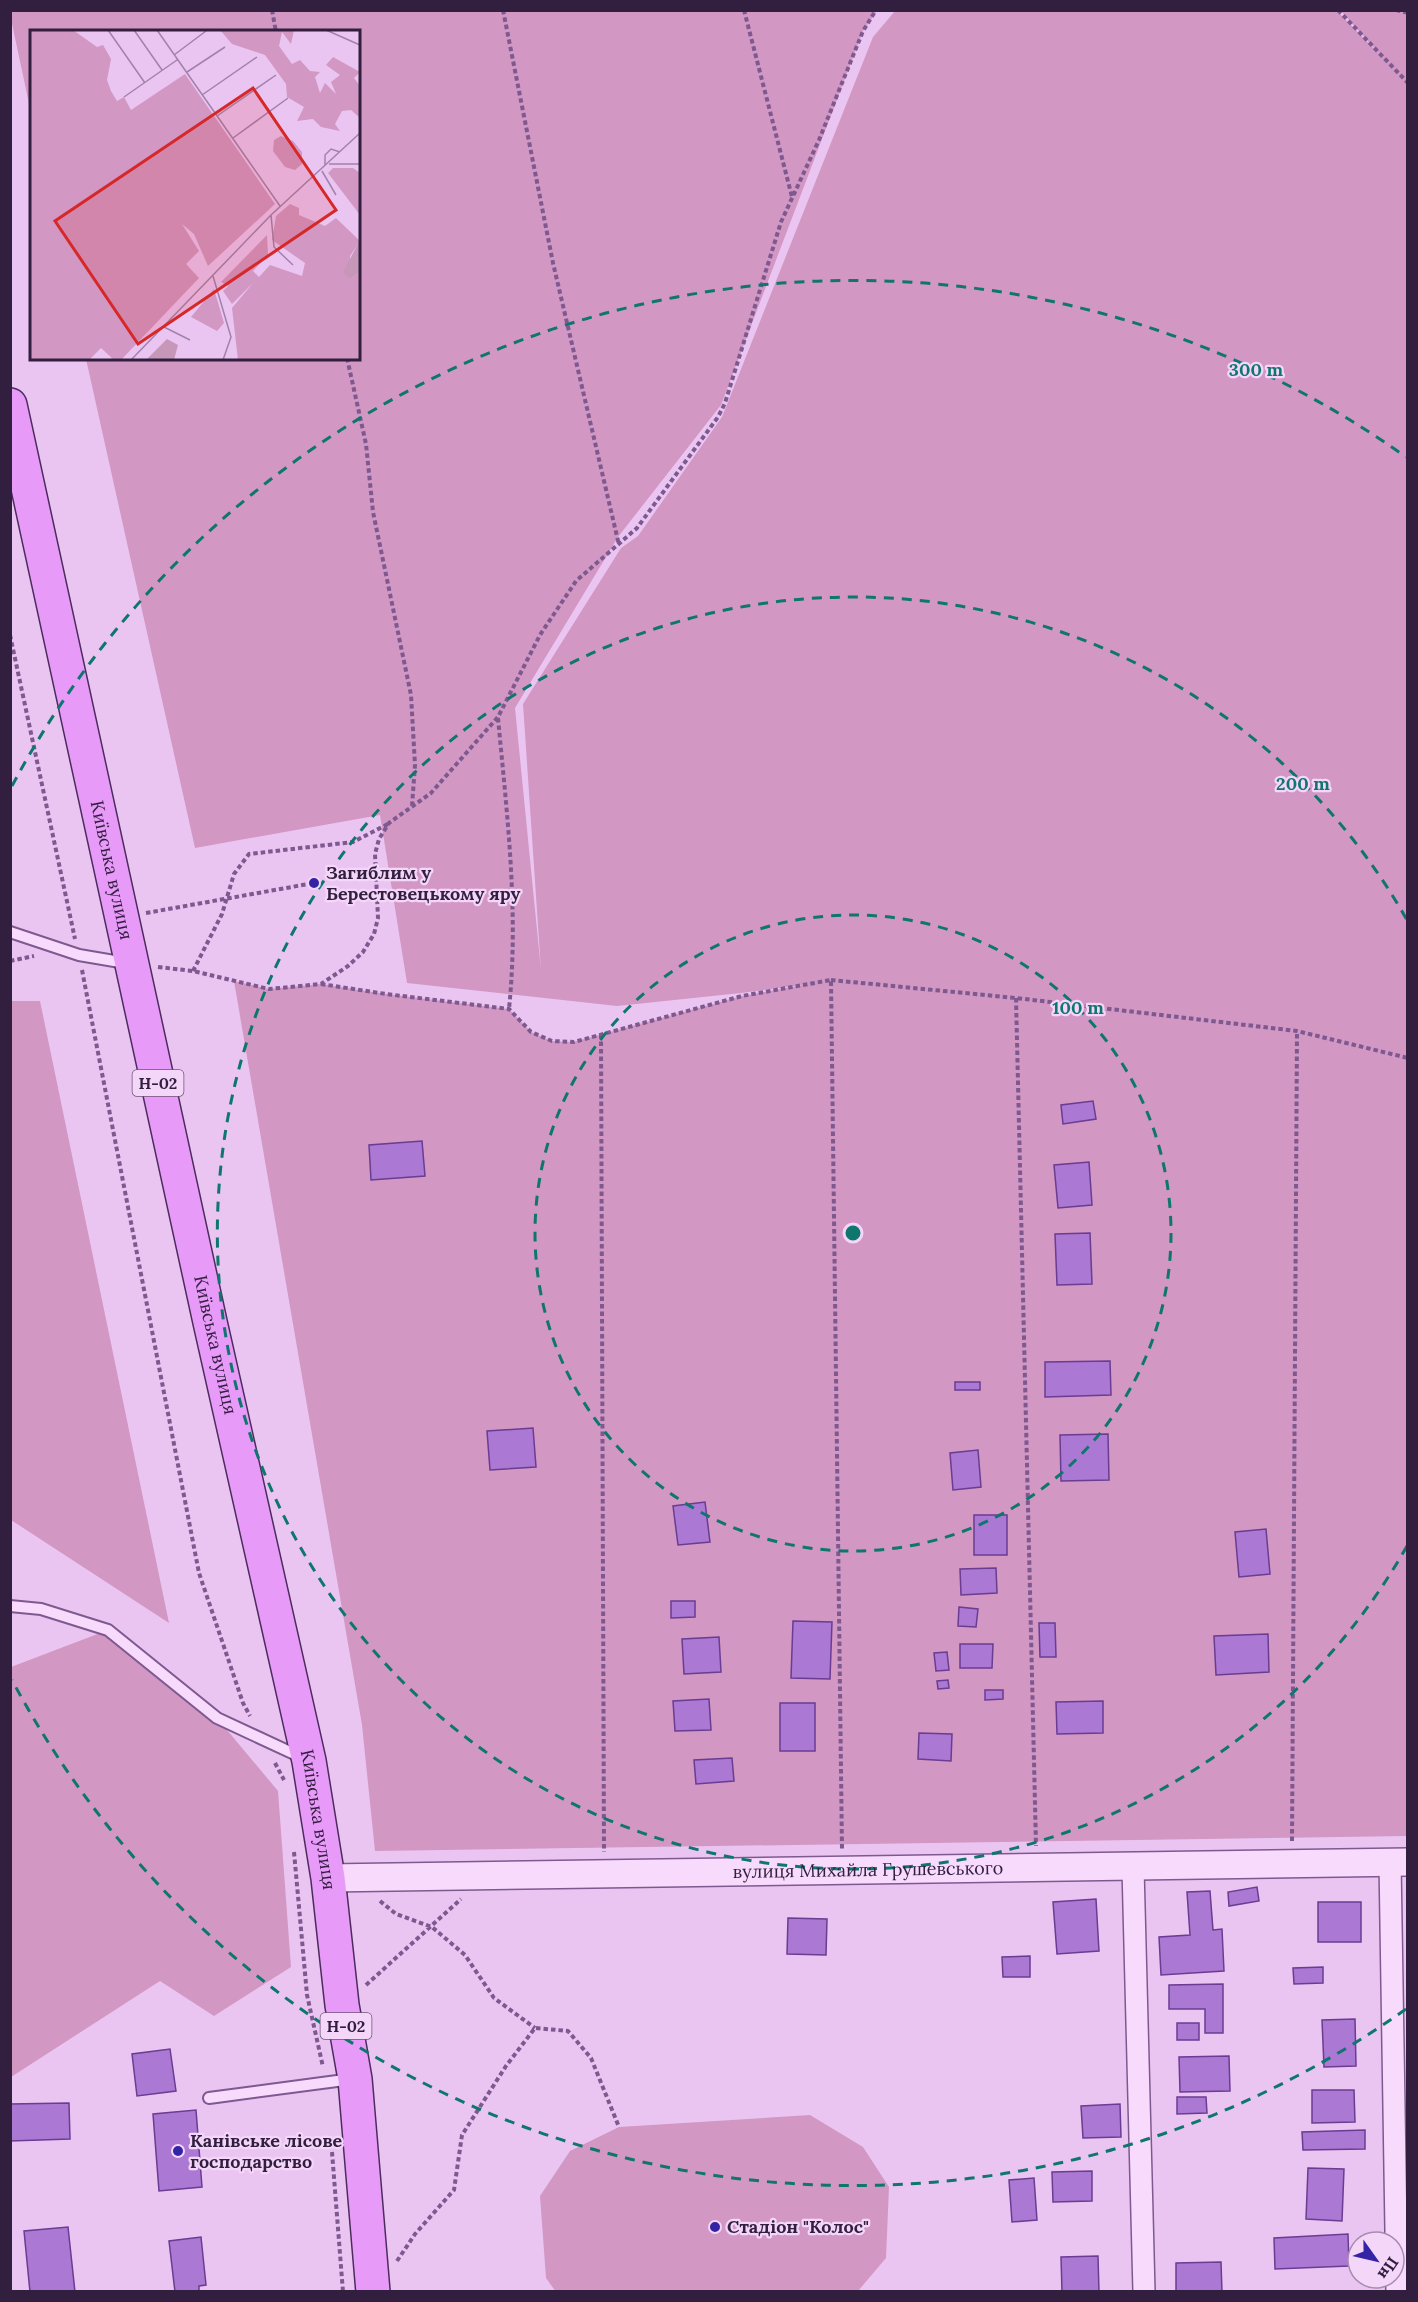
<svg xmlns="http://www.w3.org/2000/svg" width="1418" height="2302" font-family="Lora,serif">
  <rect width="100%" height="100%" fill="#ebc5f2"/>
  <!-- green -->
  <path fill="#d297c3" d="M10 11H877L863 31 721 405 618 537 515 708 541 970 523 704 621 548 638 536 722 417 873 37 895 11H1337L1383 58 1341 11H1407V1836L375 1851 362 1725 234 981 269 989 321 984 386 994 509 1009 531 1032 552 1041 573 1042 742 996 808 984 741 993 617 1006 407 983 380 815 195 848 86 359 358 358V32H32L31 113 11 19Z
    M10 1001H40L169 1623 11 1520Z
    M108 1630 217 1718 278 1791 291 1967 214 2016 160 1981 11 2077V1667Z
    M810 2115 863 2147 889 2187 886 2258 858 2291 556 2292 546 2278 540 2196 570 2151 619 2127Z"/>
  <!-- building -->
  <path fill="#ab78d4" stroke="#6a3c92" stroke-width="1.5" d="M1093 1101 1096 1119 1063 1124 1061 1105Z
    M422 1141 425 1176 371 1180 369 1145Z
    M1089 1162 1092 1205 1058 1208 1054 1165Z
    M1090 1233 1092 1284 1057 1285 1055 1234Z
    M1110 1361 1111 1395 1045 1397V1362Z
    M955 1382H980V1390H955Z
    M533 1428 536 1467 490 1470 487 1431Z
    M1108 1434 1109 1480 1061 1481 1060 1435Z
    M978 1450 981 1487 953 1490 950 1453Z
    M705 1502 710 1542 678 1545 673 1506Z
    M974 1515H1007V1555H974Z
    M1266 1529 1270 1574 1239 1577 1235 1532Z
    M996 1568 997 1593 961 1595 960 1569Z
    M671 1601H695V1617L671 1618Z
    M959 1607 978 1609 976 1627 958 1626Z
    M793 1621 832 1622 830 1679 791 1678Z
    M1039 1623H1055L1056 1657H1040Z
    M1268 1634 1269 1672 1216 1675 1214 1636Z
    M719 1637 721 1672 684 1674 682 1639Z
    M960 1644H993L992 1668H960Z
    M947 1652 949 1670 936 1671 934 1653Z
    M948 1680 949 1688 938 1689 937 1681Z
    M985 1690H1003V1699L985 1700Z
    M709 1699 711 1730 675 1731 673 1701Z
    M1103 1701V1733L1057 1734 1056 1702Z
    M780 1703H815V1751H780Z
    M919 1733 952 1734 951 1761 918 1759Z
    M732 1758 734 1781 696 1784 694 1760Z
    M1257 1887 1259 1901 1229 1906 1228 1892Z
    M1210 1891 1213 1930 1222 1929 1224 1971 1161 1975 1159 1937 1190 1935 1187 1892Z
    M1096 1899 1099 1951 1057 1954 1053 1902Z
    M1318 1902H1361V1942H1318Z
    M788 1918 827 1919 826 1955 787 1954Z
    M1030 1956V1977H1003L1002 1957Z
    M1323 1967V1983L1294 1984 1293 1968Z
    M1223 1984V2033H1205V2009H1169V1985Z
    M1355 2019 1356 2066 1324 2067 1322 2020Z
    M1177 2023H1199V2040H1177Z
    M170 2049 176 2091 137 2096 132 2054Z
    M1229 2056 1230 2091 1180 2092 1179 2057Z
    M1312 2090H1354L1355 2122 1312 2123Z
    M1177 2097H1206L1207 2113 1177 2114Z
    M69 2103 70 2139 10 2141V2104Z
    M1120 2104 1121 2137 1083 2138 1081 2106Z
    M196 2110 202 2187 159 2191 153 2114Z
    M1365 2130V2149L1303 2150 1302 2132Z
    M1308 2168 1344 2169 1342 2221 1306 2219Z
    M1092 2171V2201L1053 2202 1052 2172Z
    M1034 2178 1037 2220 1012 2222 1009 2180Z
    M68 2227 75 2292H30L24 2231Z
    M1348 2234 1349 2266 1275 2269 1274 2238Z
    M201 2237 206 2285 199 2286V2292H175L169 2241Z
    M1098 2256 1099 2292H1062L1061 2257Z
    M1221 2262 1222 2292H1176V2263Z"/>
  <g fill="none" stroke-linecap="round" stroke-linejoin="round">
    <!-- service casing -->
    <g stroke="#7e5990" stroke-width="14">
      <path id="service" d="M10 932 79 955 126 963
        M10 1606 41 1609 108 1630 217 1718 303 1758
        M209 2098 352 2079"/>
    </g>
    <!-- minor casing -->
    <g stroke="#7e5990" stroke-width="24">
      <path id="minor" d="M1390 1862 1397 2292
        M1133 1868 1144 2292"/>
    </g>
    <!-- tertiary casing -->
    <g stroke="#7e5990" stroke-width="30">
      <g id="tertiary">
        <path id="s1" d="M328 1878 1408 1862"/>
      </g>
    </g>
    <!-- primary casing -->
    <g stroke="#4b2d5d" stroke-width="36">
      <g id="primary">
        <path id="s2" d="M10 405 210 1322 309 1761 328 1878 342 2005 355 2079 373 2292"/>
      </g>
    </g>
    <!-- path -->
    <path stroke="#7e5990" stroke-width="4" stroke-dasharray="4.5 3" stroke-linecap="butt" d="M272 10 276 32
      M503 10 553 263 619 545
      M744 10 792 197
      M1338 10 1408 83
      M1396 10 1408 13
      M347 358 366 444 373 512 411 695 415 765 412 806
      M10 635 75 939
      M498 718C507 814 519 912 509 1009
      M146 913 314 883
      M10 961 34 956
      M158 967 193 971 269 989 321 984 348 966 363 952 374 934 378 918 375 854 379 839 389 823 431 793 498 717 540 635 576 581 637 528 718 417 725 403 781 222 819 140 863 31 876 10
      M82 970 199 1573 243 1703 250 1716
      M193 971 222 914 234 874 249 854 353 842 388 824
      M831 980 1016 998 1297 1031 1408 1058
      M321 984 386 994 509 1009 531 1032 552 1041 574 1042 742 996 831 980 842 1849
      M1016 998 1036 1846
      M601 1034 604 1852
      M275 1763 284 1780
      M1292 1841 1297 1031
      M294 1852 307 1995 323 2067
      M380 1901 396 1914 432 1927 465 1955 494 1998 535 2028
      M366 1985 461 1899
      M332 2152 343 2292
      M397 2261 415 2234 454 2190 462 2135 506 2066 535 2028 568 2031 591 2058 619 2127"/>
    <!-- service -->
    <use href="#service" stroke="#f7dafc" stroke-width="10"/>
    <!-- minor -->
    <use href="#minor" stroke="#f7dafc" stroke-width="21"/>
    <!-- tertiary -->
    <use href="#tertiary" stroke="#f7dafc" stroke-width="27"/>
    <!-- primary -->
    <use href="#primary" stroke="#e89af8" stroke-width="33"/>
  </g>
  <!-- distance rings -->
  <g fill="none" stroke="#0f766e" stroke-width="3" stroke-dasharray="10 8">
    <circle cx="853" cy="1233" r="318"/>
    <path d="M1407 1546A636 636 0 1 1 1407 920"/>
    <path d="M1406 2009A953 953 0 0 1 12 1680M12 786A953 953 0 0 1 1406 457"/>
  </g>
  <!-- markers -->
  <g fill="#3423a5" stroke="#f4d6f9" stroke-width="2">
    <circle cx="314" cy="883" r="6"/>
    <circle cx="178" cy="2151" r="6"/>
    <circle cx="715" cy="2227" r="6"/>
  </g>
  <g text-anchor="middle" stroke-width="4.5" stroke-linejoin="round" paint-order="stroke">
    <!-- shield labels -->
    <g fill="#f4d6f9" stroke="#6c5577" stroke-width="1.5">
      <rect x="132.5" y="1070" width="51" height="26" rx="4.5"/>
      <rect x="320.5" y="2013" width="51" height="26" rx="4.5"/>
    </g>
    <g font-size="16" font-weight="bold" fill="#321e3f">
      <text x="158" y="1089">Н-02</text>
      <text x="346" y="2032">Н-02</text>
    </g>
    <!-- street labels -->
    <g font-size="18" fill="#321e3f" stroke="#f4d6f9">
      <text dy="6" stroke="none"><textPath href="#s2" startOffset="476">Київська вулиця</textPath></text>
      <text dy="6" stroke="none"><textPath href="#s2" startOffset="962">Київська вулиця</textPath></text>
      <text dy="6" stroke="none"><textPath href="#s2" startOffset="1448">Київська вулиця</textPath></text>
      <text dy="6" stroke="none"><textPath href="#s1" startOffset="540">вулиця Михайла Грушевського</textPath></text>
    </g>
    <!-- poi labels -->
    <g font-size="18" font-weight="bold" fill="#321e3f" stroke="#f4d6f9" text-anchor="start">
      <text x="326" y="879">Загиблим у<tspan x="326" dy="21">Берестовецькому яру</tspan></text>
      <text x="190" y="2147">Канівське лісове<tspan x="190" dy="21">господарство</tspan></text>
      <text x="727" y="2233">Стадіон "Колос"</text>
    </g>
  </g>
  <!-- overview -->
  <g transform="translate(30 30)">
    <rect width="330" height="330" fill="#ebc5f2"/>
    <path d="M0 0H43L67 17 73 15 81 29 77 50 81 61 87 71 94 67 101 80 155 44 245 174 178 236 164 204 152 194 169 221 156 234 169 248 91 330H84L71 318 59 330H0ZM190 0H264L261 14 252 2 249 16 262 34 270 30 280 41 290 42 285 47 290 63 295 53 306 64 301 52 310 45 296 35 303 27 330 42 324 48 330 56V88L321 80 312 81 305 94 310 101 291 97 283 89 267 91 274 77 257 67 256 54 235 25 202 14ZM251 106 263 111 272 122V134L265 140 255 137 243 121 244 110ZM303 138H323L330 143V185L298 143ZM260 174 269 178V185L295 196 306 188 330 211 320 226V249L330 242V330H208L202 278 223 253 202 274 193 261 198 256 191 252 237 205 238 225 223 241 229 247 240 235 272 246 275 233 242 210 246 186ZM184 259 194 293 187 301 161 287Z" fill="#d297c3"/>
    <path d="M330 210V242L320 249 313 242ZM137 309 148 315 144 330H116Z" fill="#c797ba"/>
    <path fill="none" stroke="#a182aa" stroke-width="1.5" d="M78 0 115 53M104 0 132 40M127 0 250 176M296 0 330 15M144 25 176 1M157 42 195 17M172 65 227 27M94 67 147 30M187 86 246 45M203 108 258 68M299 134H330M295 135V125L301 119 310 122M292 141 306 165M241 185 244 217 263 235M183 246 201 307 193 330M134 297 160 310M101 330 241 185 330 103"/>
    <path fill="#d62828" fill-opacity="0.15" stroke="#d62828" stroke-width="3" d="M223 58 306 180 108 314 25 191Z"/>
    <rect width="330" height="330" fill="none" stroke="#321e3f" stroke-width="3"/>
  </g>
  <circle cx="853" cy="1233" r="9" fill="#0f766e" stroke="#f4d6f9" stroke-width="3"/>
  <g font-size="18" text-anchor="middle" font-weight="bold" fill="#0f766e" stroke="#f4d6f9" stroke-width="4.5" stroke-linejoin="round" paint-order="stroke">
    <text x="1256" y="376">300 m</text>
    <text x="1303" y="790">200 m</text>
    <text x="1078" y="1014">100 m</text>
  </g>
  <!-- border -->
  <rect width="1418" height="2302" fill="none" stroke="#321e3f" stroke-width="24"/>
  <!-- north arrow -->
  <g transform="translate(1376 2260) rotate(124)"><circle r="28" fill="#f4d6f9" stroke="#a68caf" stroke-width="1.5"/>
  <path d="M0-4.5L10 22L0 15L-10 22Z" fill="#3423a5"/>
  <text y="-9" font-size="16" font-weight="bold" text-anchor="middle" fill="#321e3f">Пн</text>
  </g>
</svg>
